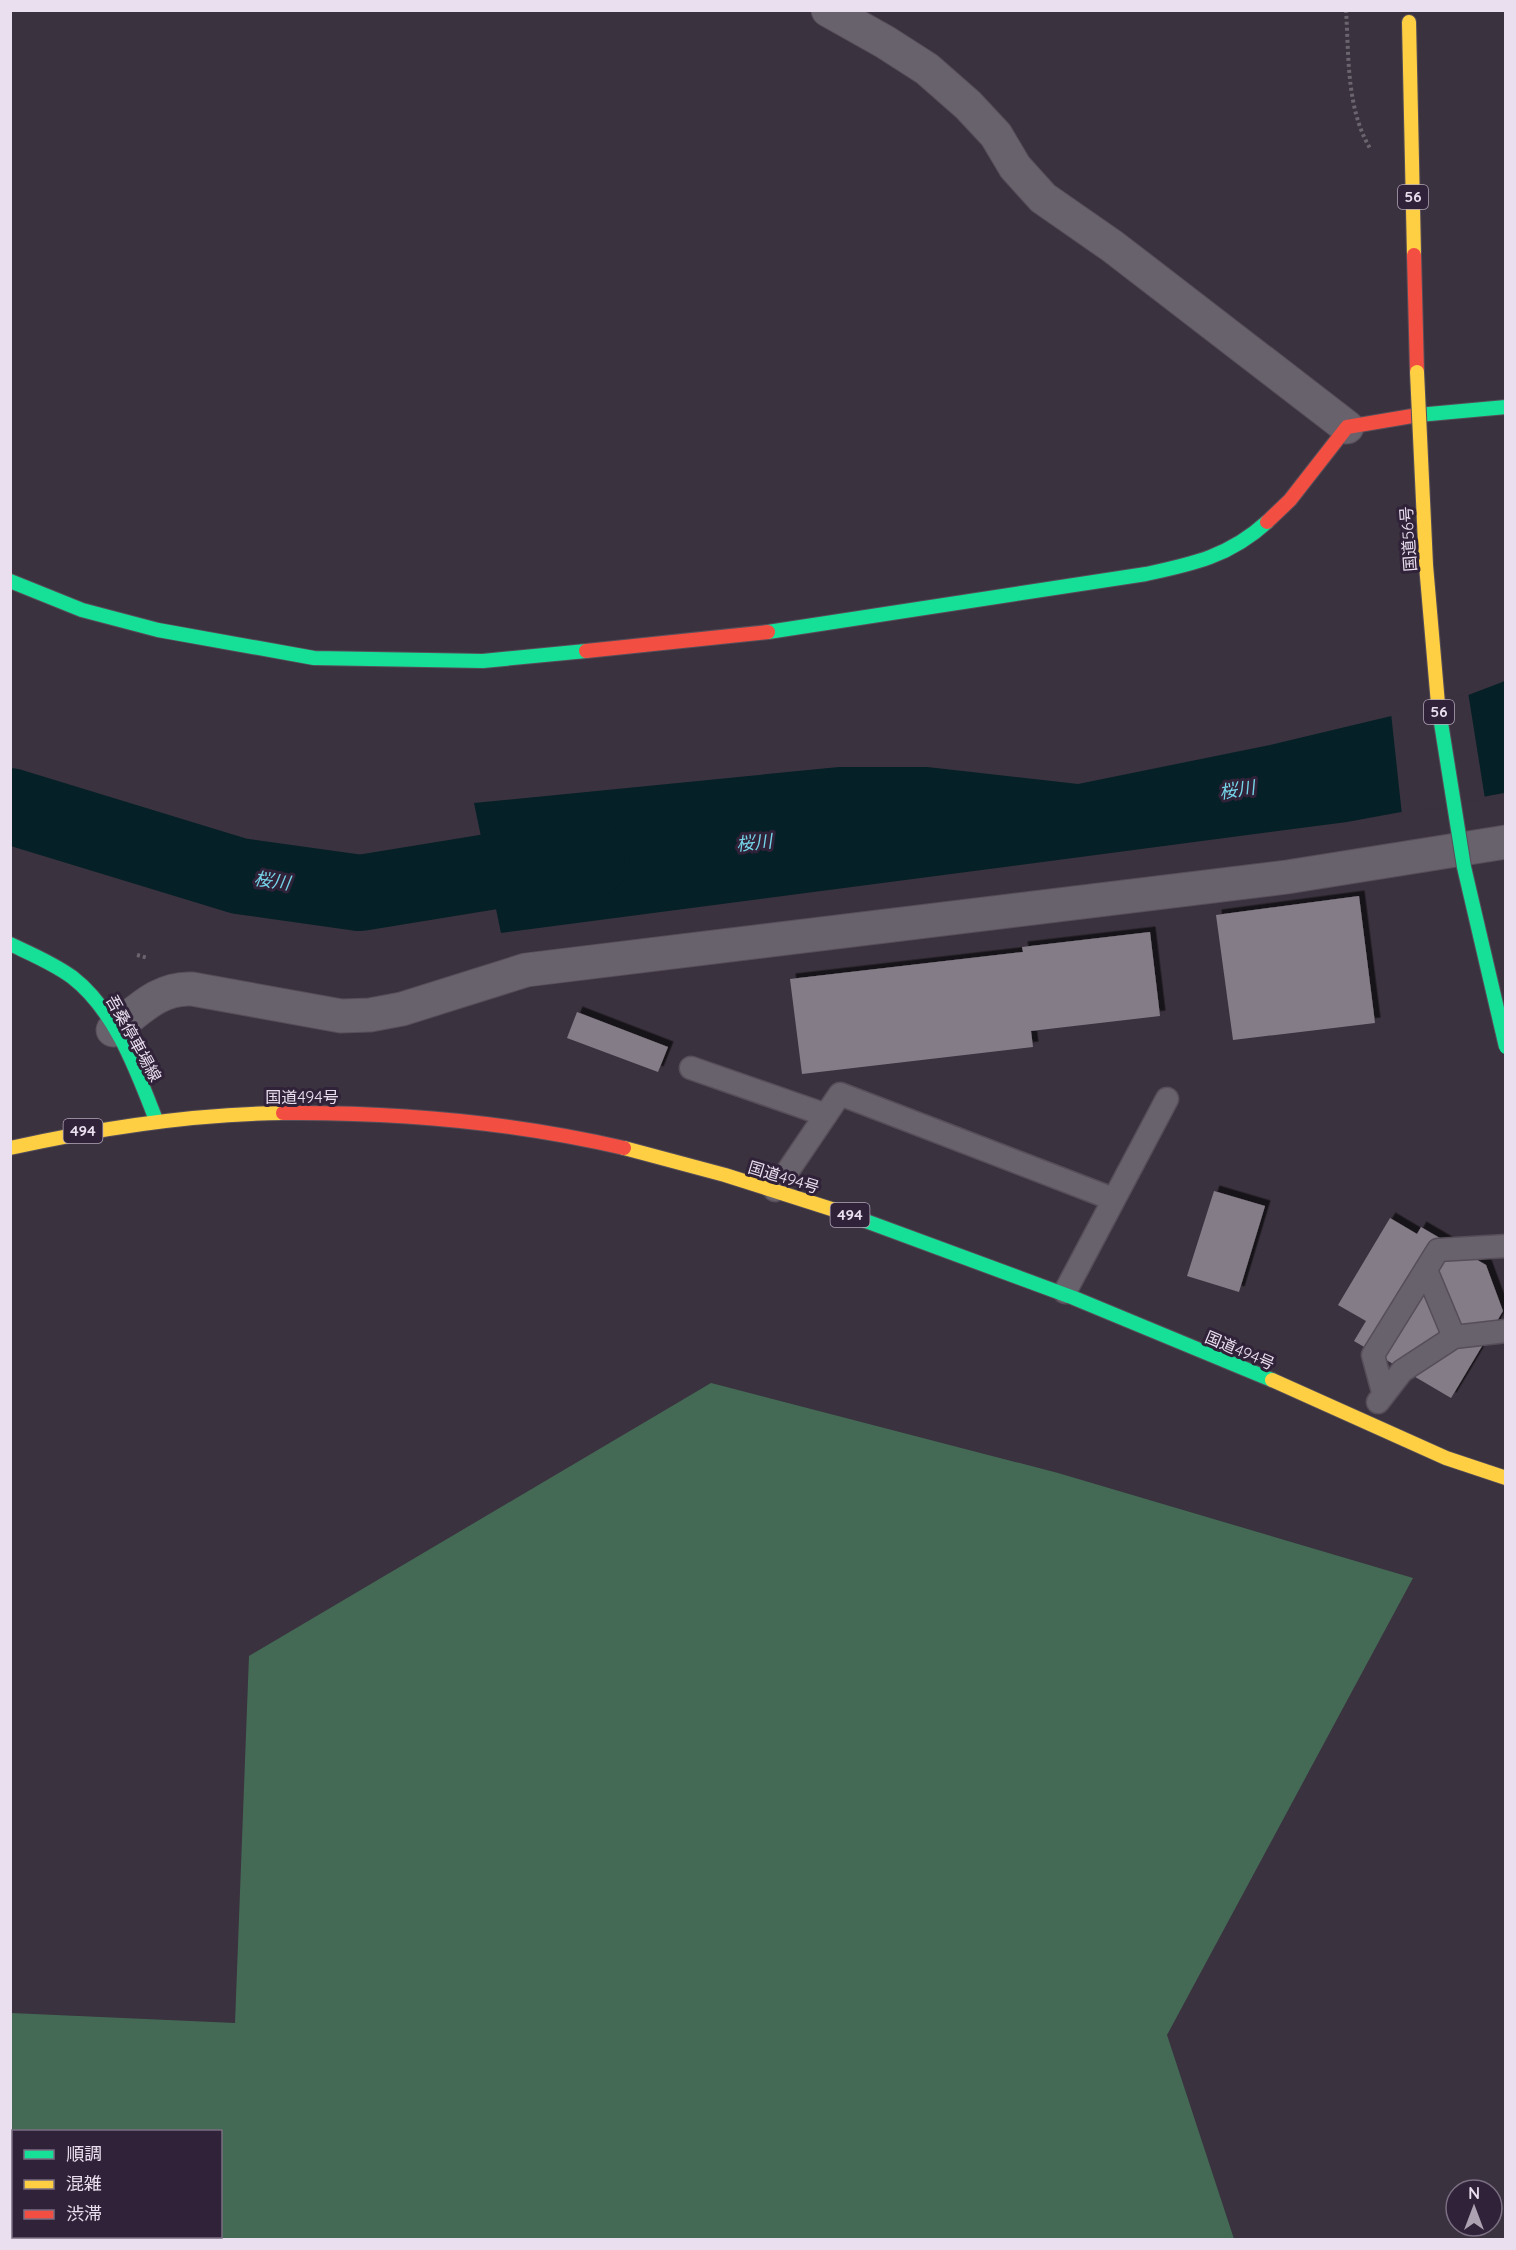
<svg xmlns="http://www.w3.org/2000/svg" width="1516" height="2250" font-family="Quicksand,'Noto Sans JP',sans-serif">
  <defs>
    <filter id="shadow"><feDropShadow dx="5.5" dy="-5.5" stdDeviation="0" flood-color="#0009"/></filter>
  </defs>
  <rect width="100%" height="100%" fill="#3a323e"/>
  <!-- forest -->
  <path fill="#446a56" fill-rule="evenodd" d="M711 1383 1058 1473 1413 1578 1167 2035 1234 2239H11V2013L235 2023 249 1656ZM14 2132H220V2236H14Z"/>
  <!-- water -->
  <path fill="#052026" d="M1505 681 1504 793 1347 822 501 933 474 803 839 767H927L1078 784 1270 745 1450 702Z"/>
  <!-- pier -->
  <path fill="#3a323e" d="M1468 692 1485 799 1402 815 1391 713Z"/>
  <g fill="none" stroke-linecap="round" stroke-linejoin="round">
    <!-- river -->
    <path stroke="#052026" stroke-width="76" d="M10 806 239 876 360 893 544 863 592 859"/>
  </g>
  <!-- building -->
  <path fill="#847d88" filter="url(#shadow)" d="M1359 896 1375 1023 1233 1040 1216 915Z
    M1150 932 1160 1016 1031 1031 1033 1047 802 1074 790 979 1023 952 1022 947Z
    M577 1012 668 1047 658 1072 567 1038Z
    M1214 1191 1265 1206 1239 1292 1187 1276Z
    M1390 1218 1417 1234 1421 1227 1486 1265 1503 1311 1451 1398 1354 1341 1366 1321 1338 1305Z"/>
  <g fill="none" stroke-linecap="round" stroke-linejoin="round">
    <!-- lane casing -->
    <g stroke="#564e59" stroke-width="25">
      <path id="lane" d="M691 1068 826 1115
        M775 1190 840 1094 1113 1199
        M1426 1270 1454 1337
        M1065 1292 1167 1099
        M1383 1392 1373 1355 1438 1250 1506 1246
        M1378 1402 1402 1371 1454 1337 1506 1331"/>
    </g>
    <!-- street casing -->
    <g stroke="#564e59" stroke-width="35">
      <path id="street" d="M828 10 885 42 927 69 968 105 996 135 1015 167 1043 198 1112 246 1347 427
        M113 1030C138 1011 159 987 192 989L341 1016 370 1015 402 1009 526 970 1287 877 1506 842"/>
    </g>
    <!-- fast casing -->
    <g stroke="#564e59" stroke-width="16">
      <path id="fast" d="M1418 415 1506 407
        M10 581 82 610 158 630 314 658 483 661 586 651
        M768 632 1146 574C1193 564 1230 556 1267 522
        M10 944C31 954 53 963 72 977 115 1010 137 1071 156 1120
        M844 1213 1074 1298 1272 1380"/>
    </g>
    <!-- slow casing -->
    <g stroke="#564e59" stroke-width="16">
      <path id="slow" d="M1409 22 1414 255
        M10 1148C100 1128 190 1114 283 1113
        M624 1148 725 1175 844 1213
        M1272 1380 1446 1458 1506 1478"/>
    </g>
    <!-- jam casing -->
    <g stroke="#564e59" stroke-width="16">
      <path id="jam" d="M1414 255 1417 372
        M1267 522 1290 500 1347 427 1418 415
        M586 651 768 632
        M283 1113C398 1112 512 1122 624 1148"/>
    </g>
    <!-- path -->
    <path stroke="#6a656e" stroke-width="4" stroke-dasharray="3 3" stroke-linecap="butt" d="M1346 10C1349 56 1346 109 1371 150
      M137 955 148 958"/>
    <!-- lane -->
    <use href="#lane" stroke="#68626c" stroke-width="22"/>
    <!-- street -->
    <use href="#street" stroke="#68626c" stroke-width="33"/>
    <!-- fast -->
    <use href="#fast" stroke="#16e098" stroke-width="14"/>
    <!-- slow -->
    <use href="#slow" stroke="#ffcf43" stroke-width="14"/>
    <!-- jam -->
    <use href="#jam" stroke="#f24e42" stroke-width="14"/>
    <!-- fast-bridge casing -->
    <g stroke="#564e59" stroke-width="16" stroke-linecap="butt">
      <path id="fast-bridge" d="M1438 704 1464 867 1506 1047"/>
    </g>
    <!-- slow-bridge casing -->
    <g stroke="#564e59" stroke-width="16" stroke-linecap="butt">
      <path id="slow-bridge" d="M1417 372 1426 565 1438 704"/>
    </g>
    <!-- fast-bridge -->
    <use href="#fast-bridge" stroke="#16e098" stroke-width="14"/>
    <!-- slow-bridge -->
    <use href="#slow-bridge" stroke="#ffcf43" stroke-width="14"/>
  </g>
  <g text-anchor="middle" stroke-width="6" stroke-linejoin="round" paint-order="stroke">
    <!-- shield labels -->
    <g fill="#302239" stroke="#b2a6b8" stroke-width="1.5">
      <rect x="1398" y="185" width="30" height="24" rx="4.5"/>
      <rect x="1424" y="700" width="30" height="24" rx="4.5"/>
      <rect x="63.5" y="1119" width="39" height="24" rx="4.5"/>
      <rect x="830.5" y="1203" width="39" height="24" rx="4.5"/>
    </g>
    <g font-size="15" font-weight="bold" fill="#e9dfef">
      <text x="1413" y="202">56</text>
      <text x="1439" y="717">56</text>
      <text x="83" y="1136">494</text>
      <text x="850" y="1220">494</text>
    </g>
    <!-- street labels -->
    <g font-size="16" fill="#e9dfef" stroke="#302239">
      <text transform="translate(1408 539) rotate(-94)" y="6">国道56号</text>
      <text transform="translate(134 1038) rotate(61)" y="6">吾桑停車場線</text>
      <text x="302" y="1103">国道494号</text>
      <text transform="translate(784 1177) rotate(17)" y="6">国道494号</text>
      <text transform="translate(1240 1350) rotate(23)" y="6">国道494号</text>
    </g>
    <!-- water labels -->
    <g font-size="18" font-style="italic" fill="#75d5e9" stroke="#302239">
      <text transform="translate(1237 790) rotate(-9)" y="6">桜川</text>
      <text transform="translate(754 843) rotate(-6)" y="6">桜川</text>
      <text transform="translate(272 881) rotate(8)" y="6">桜川</text>
    </g>
  </g>
  <!-- border -->
  <rect width="1516" height="2250" fill="none" stroke="#e9dfef" stroke-width="24"/>
  <!-- legend -->
  <rect x="12" y="2130" width="210" height="108" fill="#302239" stroke="#7a6e82" stroke-width="1.5"/>
  <rect x="24" y="2150" width="30" height="9" fill="#16e098" stroke="#7a6e82" stroke-width="1.5"/>
  <text x="66" y="2160" font-size="18" fill="#e9dfef">順調</text>
  <rect x="24" y="2180" width="30" height="9" fill="#ffcf43" stroke="#7a6e82" stroke-width="1.5"/>
  <text x="66" y="2190" font-size="18" fill="#e9dfef">混雑</text>
  <rect x="24" y="2210" width="30" height="9" fill="#f24e42" stroke="#7a6e82" stroke-width="1.5"/>
  <text x="66" y="2220" font-size="18" fill="#e9dfef">渋滞</text>
  <!-- north arrow -->
  <g transform="translate(1474 2208)"><circle r="28" fill="#302239" stroke="#7a6e82" stroke-width="1.5"/>
  <path d="M0-4.5L10 22L0 15L-10 22Z" fill="#aca2b1"/>
  <text y="-9" font-size="16" font-weight="bold" text-anchor="middle" fill="#e9dfef">N</text>
  </g>
</svg>
